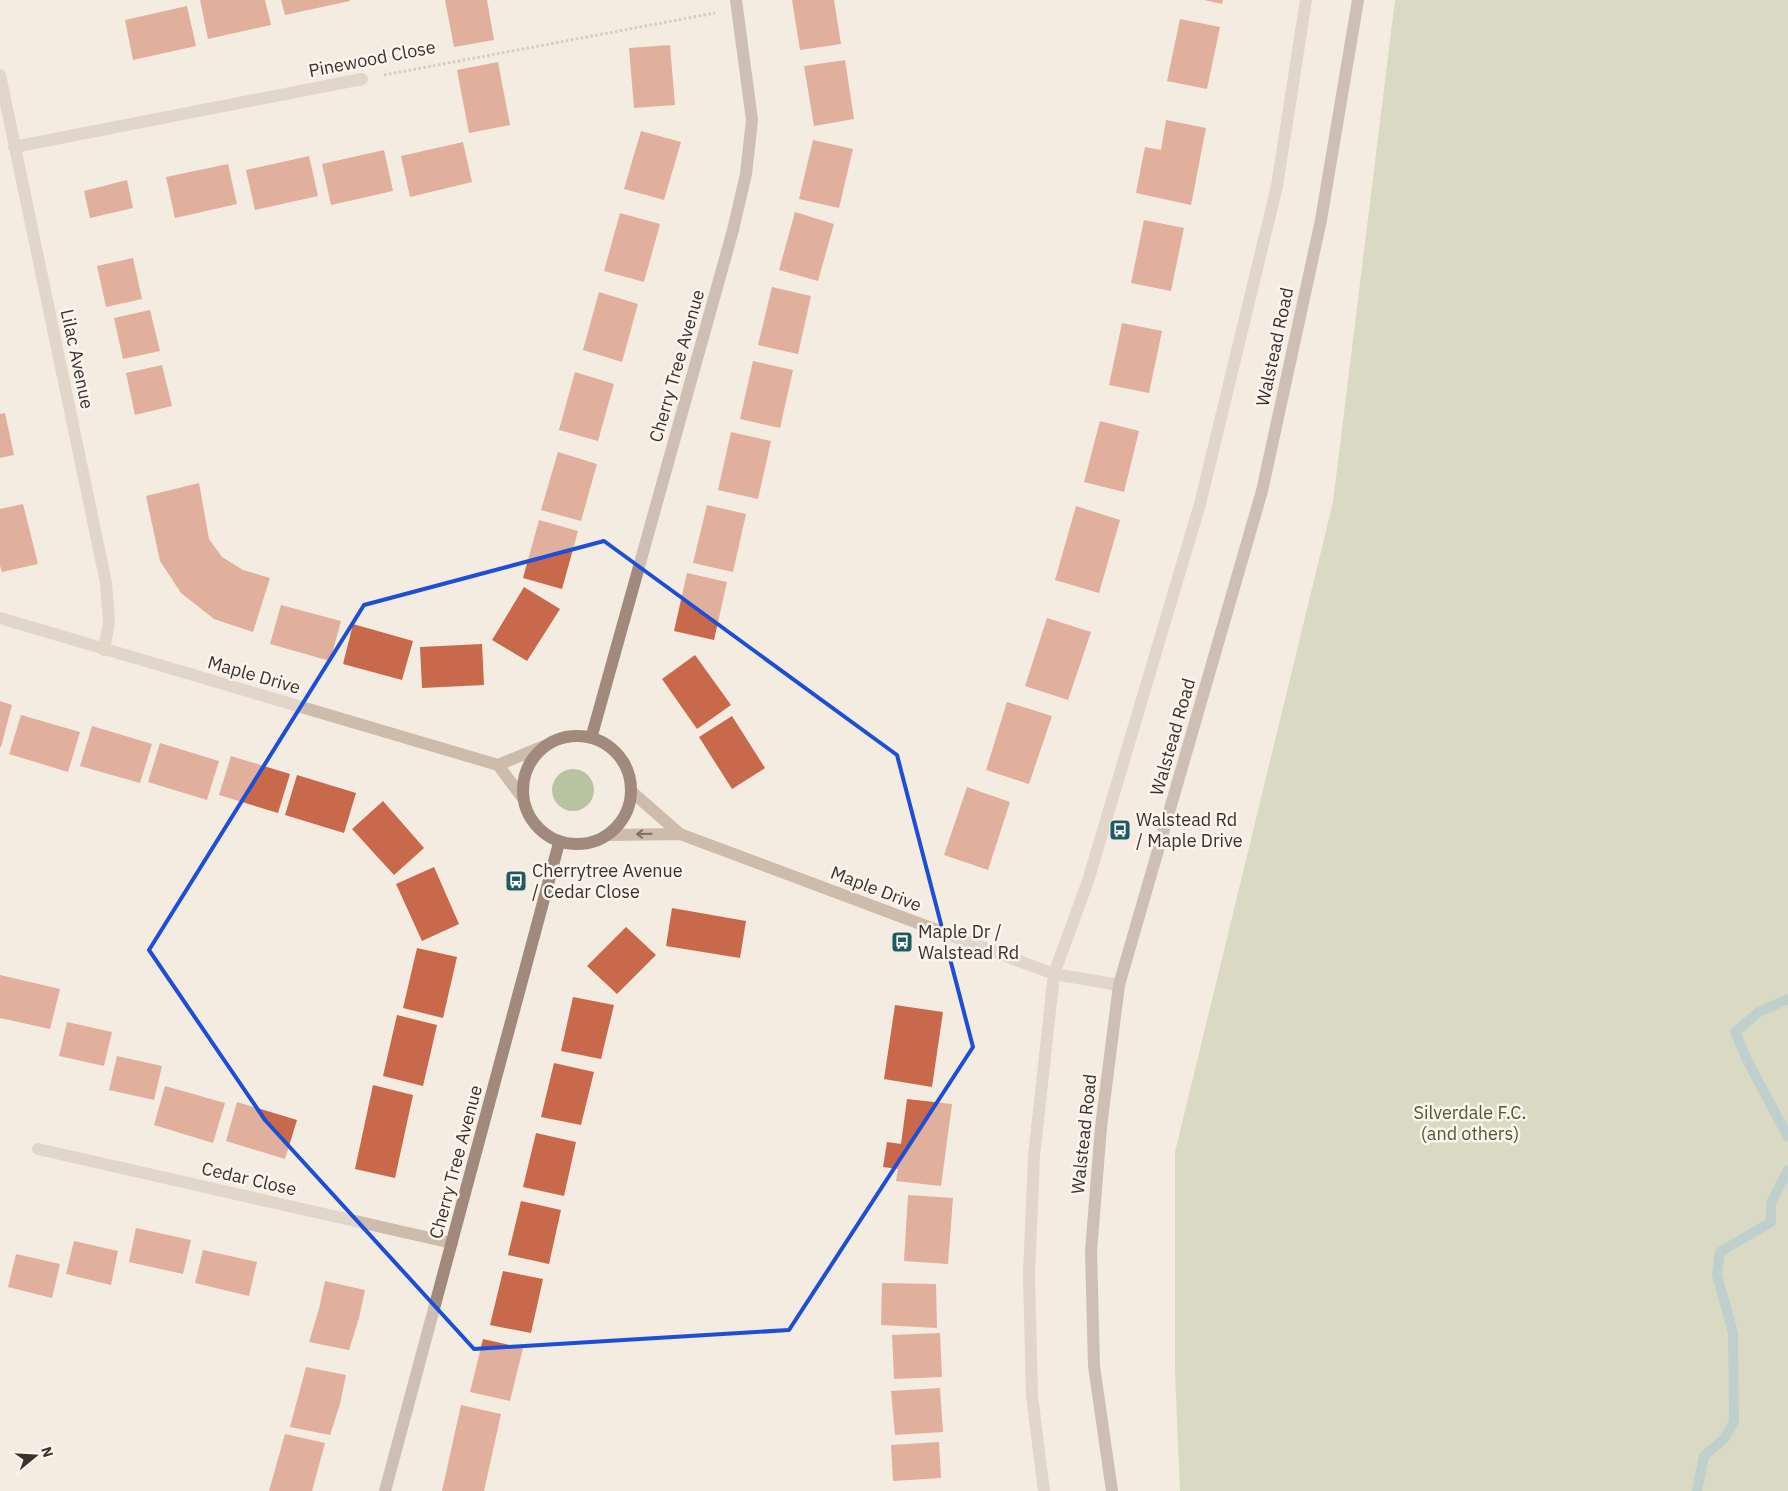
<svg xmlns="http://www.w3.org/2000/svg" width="1788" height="1491" font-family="'IBM Plex Sans',sans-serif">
  <rect width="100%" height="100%" fill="#f4ebe1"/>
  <!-- green -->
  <path fill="#b8c4a0" d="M1395 0H1788V1491H1180L1175 1372V1152L1333 502Z
    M552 790a21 21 0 1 1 42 0a21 21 0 1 1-42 0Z"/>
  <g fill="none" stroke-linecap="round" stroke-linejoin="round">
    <!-- stream -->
    <path stroke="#7fb0b2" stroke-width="10" d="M1788 999 1759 1012 1735 1032 1747 1060 1788 1137
      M1697 1491 1704 1456 1724 1439 1734 1422 1733 1333 1717 1275 1720 1252 1771 1222V1203L1788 1170"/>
  </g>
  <!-- building -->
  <path fill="#c8694b" d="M200 0H265L271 25 208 39Z
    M281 0H350V1L285 15Z
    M445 0H487L494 40 454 47Z
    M792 0H834L841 44 800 50Z
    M1204 0H1223L1222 4Z
    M187 6 196 46 133 60 125 20Z
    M1180 19 1220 27 1207 89 1167 81Z
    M670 45 675 105 634 108 629 48Z
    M845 60 854 119 814 126 804 66Z
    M498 62 510 125 469 133 457 70Z
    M1166 120 1206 128 1191 205 1136 193 1145 147 1161 150Z
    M641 131 681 142 664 200 624 189Z
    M813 140 853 149 839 208 799 199Z
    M463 142 472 182 410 197 401 156Z
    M384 150 393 191 331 205 322 164Z
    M309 156 318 196 255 210 246 170Z
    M228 164 237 204 175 218 166 177Z
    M127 180 133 208 90 218 84 191Z
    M795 212 834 224 818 281 779 270Z
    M620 213 660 224 644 282 604 271Z
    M1144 220 1184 228 1171 291 1131 283Z
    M133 258 142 299 106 307 97 266Z
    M772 287 811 296 798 354 758 345Z
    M599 292 638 304 622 362 583 350Z
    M150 310 160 351 123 359 114 318Z
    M1122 323 1162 331 1149 393 1109 385Z
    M753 361 793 370 780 428 740 419Z
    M162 365 172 406 135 415 126 373Z
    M575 372 614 384 598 441 559 430Z
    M5 413 14 455 0 458V414Z
    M1100 421 1139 431 1124 492 1084 482Z
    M731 432 771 441 758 499 718 490Z
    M558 452 597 464 581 521 541 510Z
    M199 483 209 539 222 557 243 570 270 578 253 632 214 619 181 593 160 561 146 496Z
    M23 504 38 564 2 572 0 566V509Z
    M707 505 746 514 733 572 693 563Z
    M1076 506 1120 520 1099 593 1055 580Z
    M539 520 578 531 562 589 523 578Z
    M687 573 727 582 714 640 674 631Z
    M524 587 560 609 527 661 492 640Z
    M281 605 341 621 330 661 270 644Z
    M1047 618 1091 632 1068 700 1025 686Z
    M353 624 413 641 402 680 343 664Z
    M482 644 484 685 422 688 420 647Z
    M695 655 731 705 697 729 662 679Z
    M0 701 12 705 1 747H0Z
    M1007 702 1052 716 1029 784 986 770Z
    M21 715 80 732 68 772 9 754Z
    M732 716 765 768 732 789 699 737Z
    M92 726 152 744 140 783 80 766Z
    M160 743 219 761 207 800 148 782Z
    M231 756 290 774 278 813 219 795Z
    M297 775 356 793 344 833 285 815Z
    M967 787 1010 802 988 870 944 855Z
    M383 801 424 848 394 875 352 829Z
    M434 867 459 924 422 941 396 884Z
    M672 908 746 921 740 958 666 946Z
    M626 927 656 955 617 994 587 966Z
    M417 948 457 957 443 1018 403 1008Z
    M0 975 60 989 50 1029 0 1018Z
    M573 997 614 1005 601 1059 561 1051Z
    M895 1005 943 1012 932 1087 884 1079Z
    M397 1015 437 1025 423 1086 383 1076Z
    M67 1022 112 1032 104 1066 59 1056Z
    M117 1056 162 1066 154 1100 109 1090Z
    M554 1063 594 1072 581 1125 541 1117Z
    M373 1085 413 1095 395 1178 355 1169Z
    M165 1086 225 1103 213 1143 154 1125Z
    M907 1099 952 1104 941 1186 896 1181 898 1169 883 1167 887 1142 901 1144Z
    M237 1102 297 1120 285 1159 226 1141Z
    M536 1133 576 1142 564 1196 523 1187Z
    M908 1195 953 1198 948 1264 904 1261Z
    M521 1201 561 1210 549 1264 508 1255Z
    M136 1228 191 1240 183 1274 129 1262Z
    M74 1241 118 1251 111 1285 66 1274Z
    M203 1250 257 1262 249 1296 195 1283Z
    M16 1254 60 1264 52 1298 8 1287Z
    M503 1271 543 1279 531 1333 490 1325Z
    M325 1281 365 1290 359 1318 349 1350 309 1342 319 1309Z
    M882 1283 936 1284 937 1328 881 1325Z
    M940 1333 942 1377 894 1379 892 1335Z
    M483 1339 523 1348 510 1401 470 1392Z
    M306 1367 346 1375 340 1404 330 1435 290 1427Z
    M940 1388 943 1432 895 1435 891 1391Z
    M461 1405 501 1414 484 1491H442Z
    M285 1434 325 1443 312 1491H269Z
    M939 1442 941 1478 893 1481 891 1445Z"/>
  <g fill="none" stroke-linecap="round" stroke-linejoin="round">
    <!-- path -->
    <path stroke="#b9a596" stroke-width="3" stroke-dasharray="2.5 2.5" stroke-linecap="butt" d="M384 75 715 13"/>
    <!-- lane -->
    <path stroke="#cdbbac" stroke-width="12" d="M1054 974 1088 881 1200 504 1277 186 1306 0"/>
    <!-- street -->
    <path stroke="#cdbbac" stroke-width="12" d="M0 75 106 583 109 622 104 650
      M14 147 362 79
      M0 618 498 765 522 797
      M498 765 544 746
      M632 792 680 834 1054 974 1119 985
      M609 835 680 834
      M38 1149 452 1243
      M1044 1491 1032 1396 1029 1274 1034 1156 1054 974"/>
    <!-- secondary -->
    <path stroke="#a18a7d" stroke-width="12" d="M592 735 733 230 746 174 752 120 736 0
      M523 790a54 54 0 1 1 108 0a54 54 0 1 1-108 0Z
      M385 1491 559 843
      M1112 1491 1094 1366 1091 1251 1101 1127 1119 985 1262 491 1321 220 1358 0"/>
  </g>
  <!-- one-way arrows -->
  <defs><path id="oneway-shaft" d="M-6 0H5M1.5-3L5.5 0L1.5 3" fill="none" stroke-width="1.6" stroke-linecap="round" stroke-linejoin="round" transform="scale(1.25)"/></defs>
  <use stroke="#7d6f65" href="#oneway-shaft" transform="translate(644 834) rotate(179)"/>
  <!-- marked area -->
  <path d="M0 0H1788V1491H0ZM604 541 897 755 973 1047 789 1330 474 1349 265 1120 149 950 364 605Z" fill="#f4ebe1" fill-opacity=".55" fill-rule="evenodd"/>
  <path fill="none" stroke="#1d4ed8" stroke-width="4" stroke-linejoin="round" d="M604 541 897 755 973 1047 789 1330 474 1349 265 1120 149 950 364 605Z"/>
  <!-- icons -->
  <defs>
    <g id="bus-square" transform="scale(1.125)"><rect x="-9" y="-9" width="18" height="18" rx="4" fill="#1f5a5e" stroke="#fbf5ee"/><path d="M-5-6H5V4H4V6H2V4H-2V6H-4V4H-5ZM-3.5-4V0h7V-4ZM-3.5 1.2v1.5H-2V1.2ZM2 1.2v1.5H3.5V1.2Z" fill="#fff"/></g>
  </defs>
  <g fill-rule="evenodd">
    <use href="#bus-square" x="1120" y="830"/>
    <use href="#bus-square" x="516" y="881"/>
    <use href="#bus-square" x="902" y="942"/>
  </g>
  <g text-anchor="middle" stroke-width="5" stroke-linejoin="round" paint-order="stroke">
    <!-- street labels -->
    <g font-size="18" fill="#3b302b" stroke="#fbf5ee">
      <text transform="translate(372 59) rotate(-11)" y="6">Pinewood Close</text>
      <text transform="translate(1275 347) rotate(-78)" y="6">Walstead Road</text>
      <text transform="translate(77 359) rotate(78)" y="6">Lilac Avenue</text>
      <text transform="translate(677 366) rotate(-74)" y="6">Cherry Tree Avenue</text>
      <text transform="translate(254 675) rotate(16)" y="6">Maple Drive</text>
      <text transform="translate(1173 737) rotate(-74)" y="6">Walstead Road</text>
      <text transform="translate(876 889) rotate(21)" y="6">Maple Drive</text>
      <text transform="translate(1084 1134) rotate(-84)" y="6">Walstead Road</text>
      <text transform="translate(456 1162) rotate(-75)" y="6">Cherry Tree Avenue</text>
      <text transform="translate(249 1179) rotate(13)" y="6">Cedar Close</text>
    </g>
    <!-- poi labels -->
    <g font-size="18" fill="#3b302b" stroke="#fbf5ee" text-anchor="start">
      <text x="1136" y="826">Walstead Rd<tspan x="1136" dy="21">/ Maple Drive</tspan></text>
      <text x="532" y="877">Cherrytree Avenue<tspan x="532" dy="21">/ Cedar Close</tspan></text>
      <text x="918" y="938">Maple Dr /<tspan x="918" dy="21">Walstead Rd</tspan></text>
    </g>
    <!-- park labels -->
    <g font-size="18" fill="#4a5a2e" stroke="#fbf5ee">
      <text x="1470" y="1119">Silverdale F.C.<tspan x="1470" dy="21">(and others)</tspan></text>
    </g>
  </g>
  <!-- north arrow -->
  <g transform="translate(35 1456) rotate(72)" stroke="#fbf5ee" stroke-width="4" paint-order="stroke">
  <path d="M0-4L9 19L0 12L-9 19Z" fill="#3b302b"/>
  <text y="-8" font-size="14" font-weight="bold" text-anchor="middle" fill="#3b302b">N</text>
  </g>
</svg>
